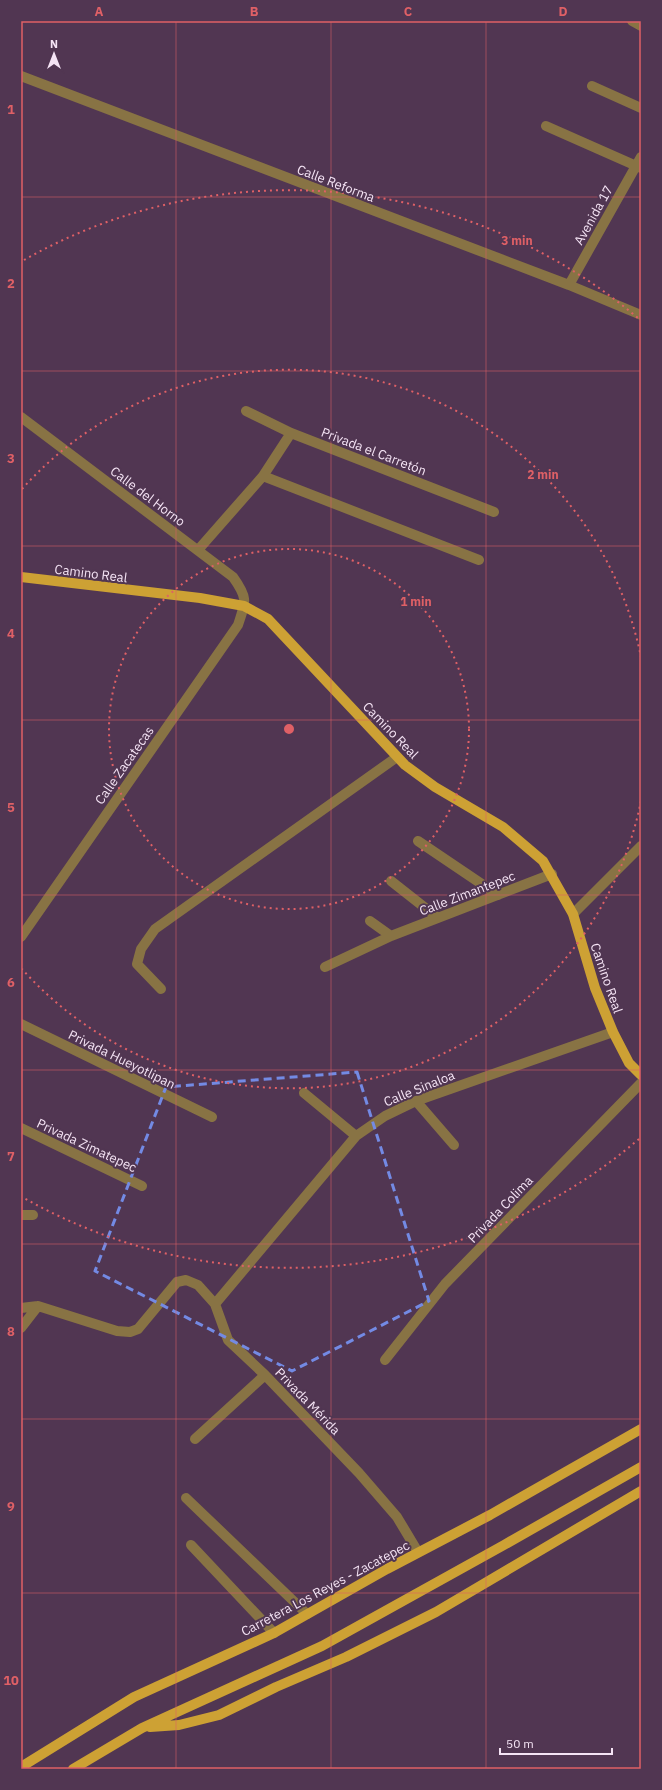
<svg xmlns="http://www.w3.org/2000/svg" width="662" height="1790" font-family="'IBM Plex Sans',sans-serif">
  <rect width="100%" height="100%" fill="#513652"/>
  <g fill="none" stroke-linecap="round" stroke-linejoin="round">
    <!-- minor -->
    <path stroke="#887344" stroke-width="10" d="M632 21 641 26
      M21 76 569 285 641 315
      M592 86 641 108
      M546 126 641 168
      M569 285 641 157
      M246 411 291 433 494 512
      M21 417 233 577C248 598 246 601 238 625L21 937
      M263 476 479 560
      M198 550 263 476 291 433
      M418 841 498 895
      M391 881 438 918
      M573 914 641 846
      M370 921 391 936
      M325 967 391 936 552 874
      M161 989 137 964 141 949 155 929 397 757
      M21 1024 212 1117
      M304 1093 356 1136
      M416 1101 454 1145
      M21 1128 142 1186
      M21 1215H33
      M215 1304 356 1136 385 1116 416 1101 613 1032
      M21 1308 38 1306 117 1331 130 1332 138 1329 177 1282 186 1280 198 1285 215 1304 228 1340 265 1375 359 1473 397 1517 418 1552
      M21 1328 38 1306
      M385 1360 445 1284 641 1083
      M195 1439 265 1375
      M186 1498 307 1614
      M191 1545 274 1633"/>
    <!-- major -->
    <path stroke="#cda134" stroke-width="10" d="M21 577 200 598 244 606 268 619 405 765 435 787 503 827 543 861 573 914 595 988 613 1032 629 1063 641 1075
      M150 1727 179 1725 219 1715 276 1687 346 1657 436 1612 641 1491
      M21 1767 134 1697 274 1633 387 1569 490 1515 641 1429
      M73 1769 142 1728 322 1646 504 1545 641 1467"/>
  </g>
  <!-- marked area -->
  <path fill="none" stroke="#738ae4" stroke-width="3" stroke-dasharray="8 5" stroke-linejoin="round" d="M357 1072 429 1301 292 1371 95 1271 166 1087Z"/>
  <!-- grid -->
  <path fill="none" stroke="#df6066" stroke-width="1" stroke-opacity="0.55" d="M176 21V1769M331 21V1769M486 21V1769M21 197H641M21 371H641M21 546H641M21 720H641M21 895H641M21 1070H641M21 1244H641M21 1419H641M21 1593H641"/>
  <!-- distance rings -->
  <g fill="none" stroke="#df6066" stroke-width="2" stroke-dasharray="2 4">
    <circle cx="289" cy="729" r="180"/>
    <path d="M641 801A359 359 0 0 1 22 969M22 489A359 359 0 0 1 641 657"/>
    <path d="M639 1139A539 539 0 0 1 24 1198M24 260A539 539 0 0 1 639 319"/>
  </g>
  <g text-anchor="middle" stroke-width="4" stroke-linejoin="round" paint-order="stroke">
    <!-- street labels -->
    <g font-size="13" fill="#f5e4f5" stroke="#513652">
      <text transform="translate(336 183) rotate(21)" y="5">Calle Reforma</text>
      <text transform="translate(593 215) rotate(-61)" y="5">Avenida 17</text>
      <text transform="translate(374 451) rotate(21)" y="5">Privada el Carretón</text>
      <text transform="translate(148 496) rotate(37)" y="5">Calle del Horno</text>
      <text transform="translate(91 573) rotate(7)" y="5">Camino Real</text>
      <text transform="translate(391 730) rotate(46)" y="5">Camino Real</text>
      <text transform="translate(124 765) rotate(-55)" y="5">Calle Zacatecas</text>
      <text transform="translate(467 893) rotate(-21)" y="5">Calle Zimantepec</text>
      <text transform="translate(607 978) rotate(71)" y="5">Camino Real</text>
      <text transform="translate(122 1059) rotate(26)" y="5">Privada Hueyotlipan</text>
      <text transform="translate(419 1088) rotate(-22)" y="5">Calle Sinaloa</text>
      <text transform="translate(87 1145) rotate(25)" y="5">Privada Zimatepec</text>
      <text transform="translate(500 1209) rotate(-46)" y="5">Privada Colima</text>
      <text transform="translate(308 1401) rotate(46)" y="5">Privada Mérida</text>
      <text transform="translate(325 1588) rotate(-28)" y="5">Carretera Los Reyes - Zacatepec</text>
    </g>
  </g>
  <circle cx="289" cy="729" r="6" fill="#df6066" stroke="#513652" stroke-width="2"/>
  <g font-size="12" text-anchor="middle" font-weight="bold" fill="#df6066" stroke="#513652" stroke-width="4" stroke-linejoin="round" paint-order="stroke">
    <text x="517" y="245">3 min</text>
    <text x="543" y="479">2 min</text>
    <text x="416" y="606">1 min</text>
  </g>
  <!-- border -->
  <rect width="662" height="1790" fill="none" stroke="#513652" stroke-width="44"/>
  <!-- north arrow -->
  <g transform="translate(54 54)" stroke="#513652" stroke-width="3" paint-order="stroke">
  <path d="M0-3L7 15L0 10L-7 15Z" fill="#f5e4f5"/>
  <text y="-6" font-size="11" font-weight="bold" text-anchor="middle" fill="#f5e4f5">N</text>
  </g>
  <!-- scale -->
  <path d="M500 1748v6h112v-6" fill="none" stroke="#f5e4f5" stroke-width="2"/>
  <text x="506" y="1748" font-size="12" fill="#f5e4f5" stroke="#513652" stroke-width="3" paint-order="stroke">50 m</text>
  <rect x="22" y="22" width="618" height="1746" fill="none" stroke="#df6066" stroke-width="1.5"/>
  <g font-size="13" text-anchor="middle" font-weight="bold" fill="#df6066">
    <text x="99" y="16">A</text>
    <text x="254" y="16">B</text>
    <text x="408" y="16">C</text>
    <text x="563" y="16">D</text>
    <text x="11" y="114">1</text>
    <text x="11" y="288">2</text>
    <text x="11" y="463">3</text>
    <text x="11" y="638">4</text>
    <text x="11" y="812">5</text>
    <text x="11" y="987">6</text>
    <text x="11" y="1161">7</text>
    <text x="11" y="1336">8</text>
    <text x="11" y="1511">9</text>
    <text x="11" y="1685">10</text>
  </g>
</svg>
